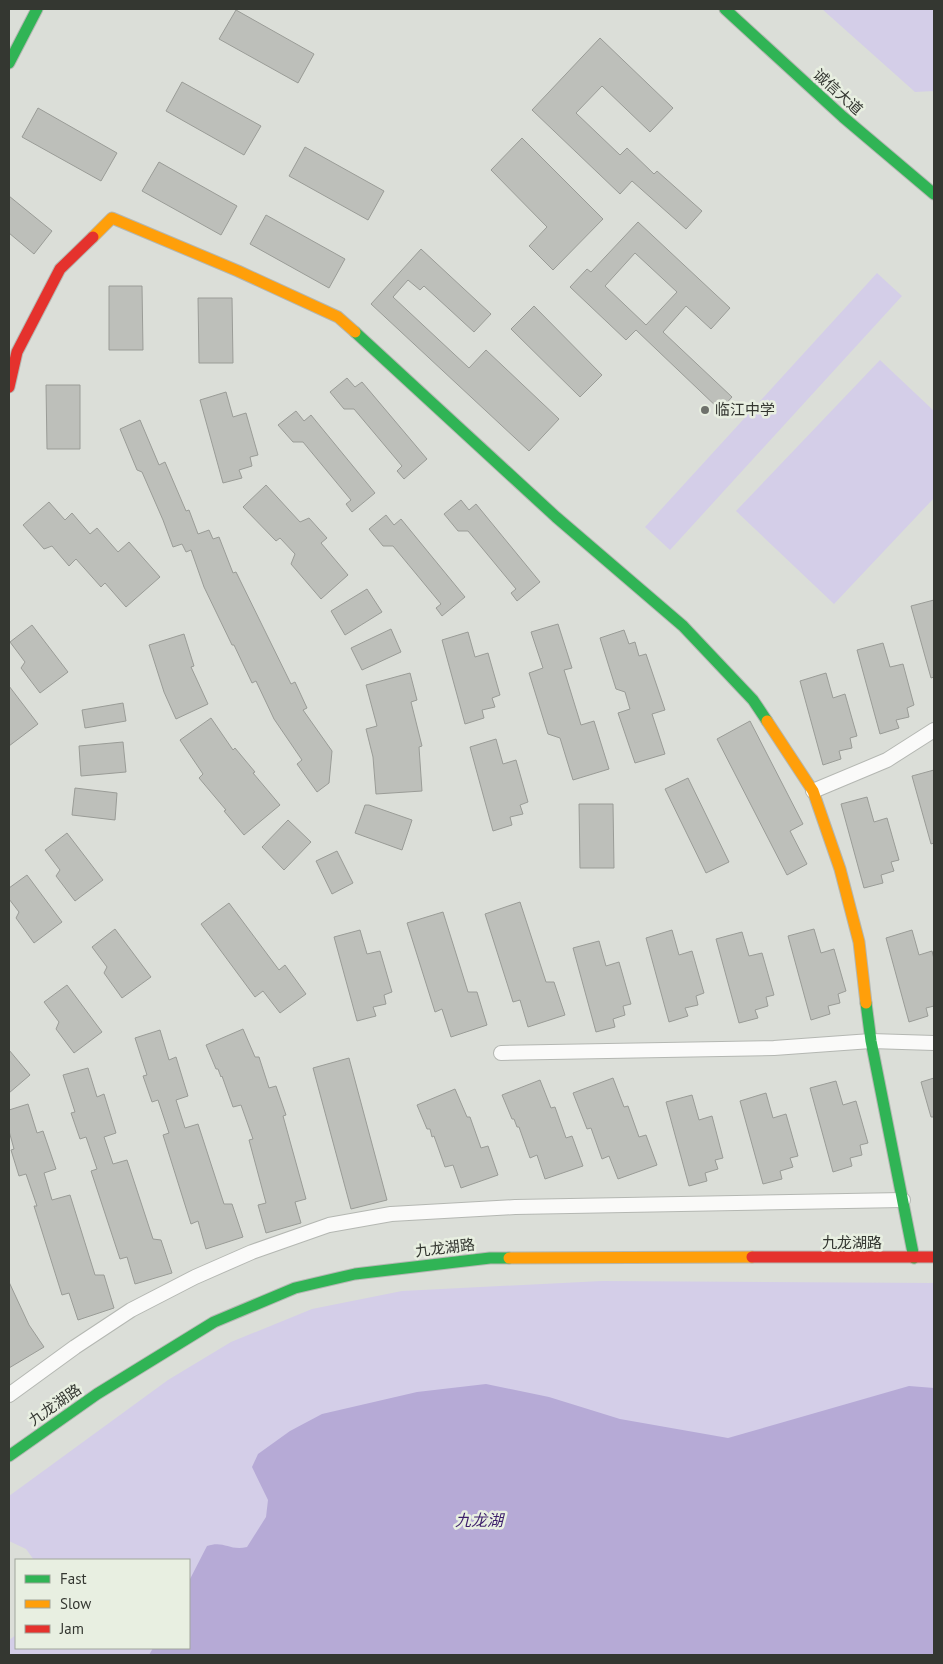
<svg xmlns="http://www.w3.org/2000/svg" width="943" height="1664" font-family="'PT Sans','Noto Sans SC',sans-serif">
  <rect width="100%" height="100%" fill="#dbded8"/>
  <!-- green -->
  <path fill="#d4cee8" d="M822 9H934V91L915 92Z
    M877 273 902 296 670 550 645 527Z
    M880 360 934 411V498L834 604 736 511Z
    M602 1281 934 1283V1655H9V1640L16 1635V1648H189V1560H34L26 1549 9 1541V1496L168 1380 231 1342 312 1309 402 1291Z"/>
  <!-- water -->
  <path fill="#b6aad6" d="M486 1384 549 1397 620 1419 728 1438 909 1386 934 1388V1655H149L153 1648H189V1581L207 1546C224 1540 229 1551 247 1547L266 1517 268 1500 252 1467 258 1454 290 1431 322 1414 417 1392Z"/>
  <!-- building -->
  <path fill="#bdbfba" stroke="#9a9c97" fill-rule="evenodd" d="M236 10 314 54 298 83 219 39Z
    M600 38 673 108 650 132 602 86 576 113 620 155 627 148 654 174 657 171 702 211 686 229 632 181 620 194 532 110Z
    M182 82 261 126 244 155 166 111Z
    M38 108 117 153 101 181 22 137Z
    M522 138 603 219 553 270 529 246 547 227 491 170Z
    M305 147 384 191 368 220 289 176Z
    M159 162 237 206 221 235 142 191Z
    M9 196 52 231 34 254 9 233Z
    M266 215 345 259 329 288 250 244Z
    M638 222 730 308 711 329 686 306 663 332 732 397 720 410 636 330 626 340 570 287 587 269 591 272ZM635 253 677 292 646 325 605 286Z
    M421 249 491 314 474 332 424 286 420 290 408 280 393 297 469 368 486 350 559 419 529 451 371 304Z
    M109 286H142L143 350H109Z
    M198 298H232L233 363H199Z
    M534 306 602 375 580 397 511 329Z
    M347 378 355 387 362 382 427 459 404 479 397 471 402 466 354 409H344L330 392Z
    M46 385H80V449H47Z
    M226 392 233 417 246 413 258 455 250 457 252 466 239 470 242 478 223 483 200 400Z
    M296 411 304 421 311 415 375 493 352 512 346 504 351 500 303 442H293L278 425Z
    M140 420 159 465 165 462 186 511 189 510 198 534 209 530 213 539 219 537 233 573 236 572 291 684 295 682 307 708 303 710 332 751 329 783 317 792 297 764 302 760 274 719 256 681 252 683 234 645H232L204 587 191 550 186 552 182 544 173 547 163 520 142 472 137 470 120 429Z
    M266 485 300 522 309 518 327 538 321 543 348 575 321 599 291 564 295 554 280 538 276 541 243 507Z
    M461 500 469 510 476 504 540 582 517 601 511 593 516 589 468 531H458L444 514Z
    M49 502 65 520 72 513 90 534 97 528 118 552 129 542 160 577 126 607 105 583 101 587 76 559 69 566 52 546 44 549 23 525Z
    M386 515 394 525 401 519 465 597 442 616 436 608 441 604 393 546H383L369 529Z
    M367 589 382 612 345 635 331 611Z
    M934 600V677L931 678 911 606Z
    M558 624 572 668 564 670 581 725 594 721 609 769 573 780 560 738 548 734 529 673 543 668 531 632Z
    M32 625 68 672 40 693 21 668 25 662 10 642Z
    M391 629 401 652 362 670 351 648Z
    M624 630 629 644 635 642 639 656 646 654 665 710 652 714 665 754 635 763 618 713 630 709 625 692 616 689 600 638Z
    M468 632 475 657 488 653 500 695 492 698 495 707 482 710 484 718 465 724 442 640Z
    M184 634 194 666 191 667 208 704 176 719 164 692 149 645Z
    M883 643 890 667 903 664 914 705 907 708 909 717 896 720 899 728 880 734 857 650Z
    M410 673 417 700 411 702 422 746 419 747 422 791 376 794 373 757 366 729 377 726 366 685Z
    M826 673 833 698 845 694 857 736 850 738 852 748 839 751 841 759 823 765 800 681Z
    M9 686 38 724 9 746Z
    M123 703 126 721 85 728 82 710Z
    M211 718 233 750 235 748 255 772 253 773 280 805 244 835 224 811 226 810 199 778 203 774 180 740Z
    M750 721 803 824 790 831 807 864 787 875 717 739Z
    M496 739 503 764 516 760 528 802 520 805 523 814 510 817 512 825 493 831 470 747Z
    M123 742 126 772 81 776 79 746Z
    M934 770V843L931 844 912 776Z
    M688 778 729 862 706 873 665 789Z
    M75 788 117 793 115 820 72 815Z
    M867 797 874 822 887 818 899 860 891 862 894 871 881 875 883 883 864 888 841 804Z
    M579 804H613L614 868H580Z
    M365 805H369L412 820 402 850 355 833Z
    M288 820 311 842 284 870 262 847Z
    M67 833 103 880 75 901 56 876 60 870 45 850Z
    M337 851 353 883 332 894 316 861Z
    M27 875 62 922 34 943 16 918 19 912 9 899V888Z
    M520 902 546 982H554L565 1015 528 1027 520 1000 513 1002 485 914Z
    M229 903 279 970 285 965 306 994 280 1013 263 991 255 997 201 924Z
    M443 912 468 992H477L487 1025 451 1037 442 1009 435 1012 407 923Z
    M115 929 151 977 122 998 104 973 107 967 92 947Z
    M814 929 821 953 834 949 846 991 838 994 840 1003 828 1006 830 1014 811 1020 788 936Z
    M360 930 367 954 380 951 392 992 384 995 386 1004 373 1007 376 1016 357 1021 334 937Z
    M672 930 679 955 692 951 704 993 696 996 698 1005 685 1008 688 1016 669 1022 646 938Z
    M912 930 919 955 932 951 934 959V1006L926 1008 928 1016 909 1022 886 938Z
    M742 932 749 956 762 953 774 995 766 997 768 1006 755 1010 758 1018 739 1023 716 939Z
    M599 941 606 966 619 962 631 1004 623 1006 625 1015 613 1019 615 1027 596 1032 573 948Z
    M67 985 102 1032 74 1053 56 1029 59 1022 44 1002Z
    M243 1029 255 1057H259L269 1088 276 1086 286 1115 283 1116 306 1199 295 1202 301 1223 266 1233 258 1205 266 1203 249 1140 253 1139 241 1105 233 1107 222 1076 221 1077 218 1069H216L206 1045Z
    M160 1030 169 1060 176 1057 188 1096 176 1100 185 1128 198 1124 224 1204H232L243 1237 206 1249 198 1221 191 1224 163 1135 169 1133 158 1100 152 1102 143 1076 147 1075 135 1038Z
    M9 1050 30 1075 9 1093Z
    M349 1058 387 1200 351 1209 313 1068Z
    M88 1068 97 1097 104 1094 116 1133 104 1137 113 1164 127 1160 153 1239 161 1240 172 1273 135 1284 127 1257 120 1259 91 1171 97 1169 86 1137 80 1139 71 1113 75 1112 63 1075Z
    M613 1078 624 1107 628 1106 639 1137 646 1135 657 1165 618 1179 609 1156 602 1159 591 1128 587 1129 573 1093Z
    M934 1078V1117H931L921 1082Z
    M540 1080 551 1108 555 1107 566 1138 572 1136 583 1166 545 1179 537 1155 530 1158 519 1127H517L514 1119H512L502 1095Z
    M836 1081 843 1105 856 1101 868 1143 860 1145 862 1155 850 1158 852 1166 833 1172 810 1088Z
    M455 1089 467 1117H470L481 1148 488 1146 498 1175 461 1188 453 1165 445 1167 434 1136 432 1137 430 1129H427L417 1105Z
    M766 1093 773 1118 786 1114 798 1156 790 1158 793 1167 780 1171 782 1179 763 1184 740 1101Z
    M692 1095 699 1120 712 1116 723 1158 715 1160 718 1169 705 1173 707 1181 689 1186 666 1102Z
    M28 1104 37 1133 43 1131 56 1169 44 1173 52 1200 70 1195 95 1275H104L114 1308 78 1320 69 1293 62 1295 34 1206H37L26 1174 19 1176 11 1150 14 1149 9 1131V1110Z
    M9 1282 29 1325 44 1347 9 1368Z"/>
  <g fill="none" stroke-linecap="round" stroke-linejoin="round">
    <!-- street casing -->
    <g stroke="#b4b7b2" stroke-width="16">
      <path id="street" d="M813 791 887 760 934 730
        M501 1053 774 1048 871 1041 934 1043
        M9 1395 75 1347 131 1310 195 1277 252 1252 329 1225 391 1214 515 1207 903 1200"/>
    </g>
    <!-- fast casing -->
    <g stroke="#b4b7b2" stroke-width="13">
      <path id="fast" d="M725 9 843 117 934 194
        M9 63 37 9
        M355 332 556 517 683 626 753 700 767 721
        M866 1003 871 1041 914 1258
        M9 1456 97 1394 214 1322 295 1288 355 1274 490 1258H509"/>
    </g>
    <!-- slow casing -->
    <g stroke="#b4b7b2" stroke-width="13">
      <path id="slow" d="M93 237 112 218 238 271 338 317 355 332
        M767 721 813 791 840 869 859 942 866 1003
        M509 1258 752 1257"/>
    </g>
    <!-- jam casing -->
    <g stroke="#b4b7b2" stroke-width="13">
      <path id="jam" d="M9 387 17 352 60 269 93 237
        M752 1257H934"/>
    </g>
    <!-- street -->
    <use href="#street" stroke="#fafaf9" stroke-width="14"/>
    <!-- fast -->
    <use href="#fast" stroke="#30b455" stroke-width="11"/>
    <!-- slow -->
    <use href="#slow" stroke="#ff9f0a" stroke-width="11"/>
    <!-- jam -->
    <use href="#jam" stroke="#e5322d" stroke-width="11"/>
  </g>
  <!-- markers -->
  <circle fill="#6e716b" stroke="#e8efe1" stroke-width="2" cx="705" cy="410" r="5"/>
  <g text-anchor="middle" stroke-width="5" stroke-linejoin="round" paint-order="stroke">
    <!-- street labels -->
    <g font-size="15" fill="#343731" stroke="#e8efe1">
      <text transform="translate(838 92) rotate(42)" y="5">诚信大道</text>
      <text x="852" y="1248">九龙湖路</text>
      <text transform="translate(445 1248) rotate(-7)" y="5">九龙湖路</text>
      <text transform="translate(55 1405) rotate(-35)" y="5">九龙湖路</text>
    </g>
    <!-- poi labels -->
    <g font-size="15" fill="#343731" stroke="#e8efe1" text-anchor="start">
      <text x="715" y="415">临江中学</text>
    </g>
    <!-- water labels -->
    <g font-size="16" font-style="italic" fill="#3c1e6a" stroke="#e8efe1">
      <text x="479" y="1526">九龙湖</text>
    </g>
  </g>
  <!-- border -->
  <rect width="943" height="1664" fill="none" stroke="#343731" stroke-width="20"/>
  <!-- legend -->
  <rect x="15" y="1559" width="175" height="90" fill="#e8efe1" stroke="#a0a59b"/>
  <rect x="25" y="1575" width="25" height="8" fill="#30b455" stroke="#a0a59b"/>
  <text x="60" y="1584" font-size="15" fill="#343731">Fast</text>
  <rect x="25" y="1600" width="25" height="8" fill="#ff9f0a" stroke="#a0a59b"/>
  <text x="60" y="1609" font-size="15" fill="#343731">Slow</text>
  <rect x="25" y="1625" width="25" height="8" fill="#e5322d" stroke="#a0a59b"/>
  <text x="60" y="1634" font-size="15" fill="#343731">Jam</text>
</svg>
